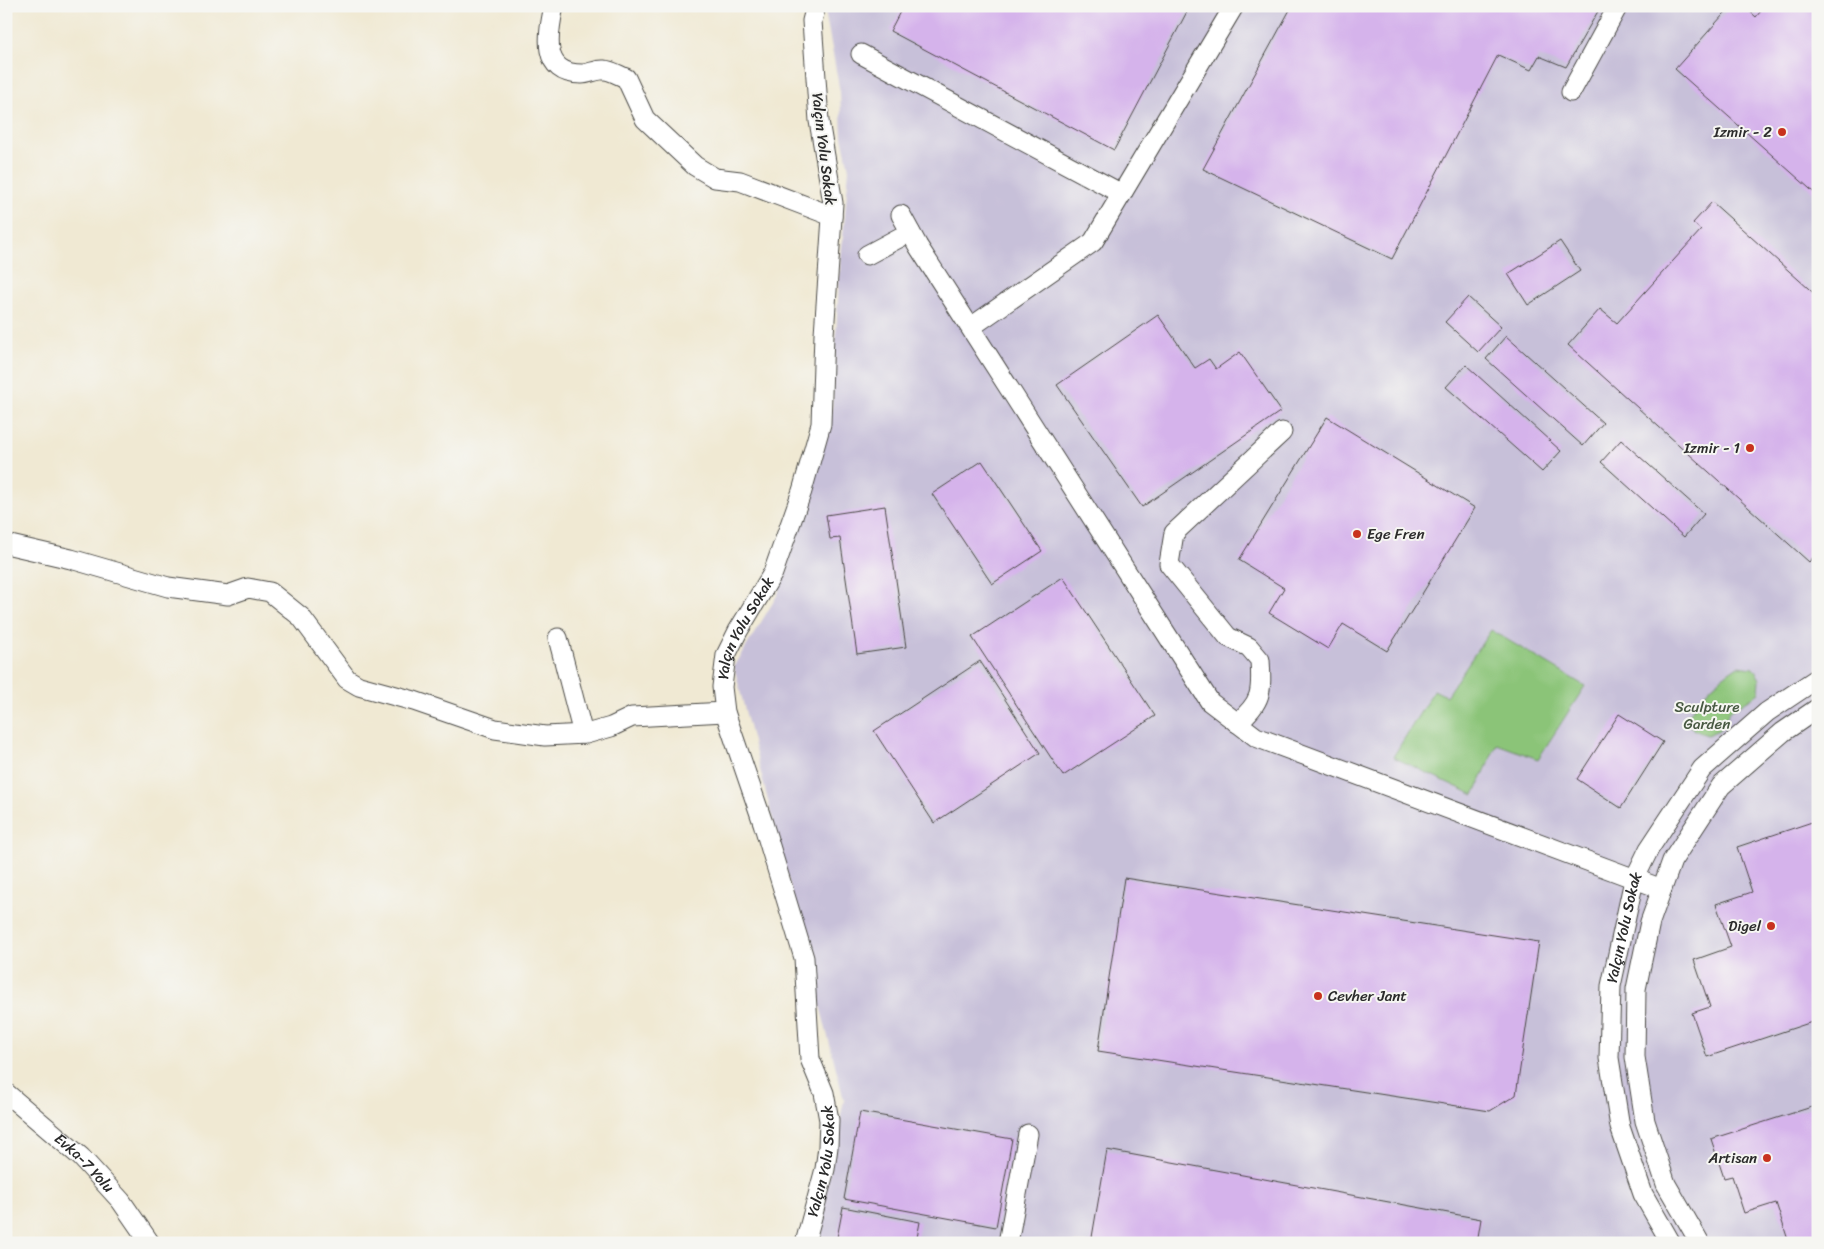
<svg xmlns="http://www.w3.org/2000/svg" width="1824" height="1249" font-family="Sriracha,sans-serif">
  <rect width="100%" height="100%" fill="#f6f6f2"/>
  <filter id="ink" filterUnits="userSpaceOnUse"><feTurbulence type="fractalNoise" baseFrequency=".02" numOctaves="2"/><feDisplacementMap in="SourceGraphic" scale="10" xChannelSelector="R" yChannelSelector="G"/><feConvolveMatrix kernelMatrix="1 2 1 2 8 2 1 2 1" color-interpolation-filters="sRGB"/></filter>
  <filter id="wash" filterUnits="userSpaceOnUse"><feTurbulence type="fractalNoise" baseFrequency=".0096" numOctaves="4" result="noise"/><feDisplacementMap in="SourceGraphic" scale="20" xChannelSelector="R" yChannelSelector="G"/><feGaussianBlur stdDeviation="1.12" result="paint"/><feColorMatrix in="noise" values="0 0 0 0 0 0 0 0 0 0 0 0 0 0 0 0 0 1.4 0 .05"/><feComposite in="paint" operator="in"/></filter>
  <g filter="url(#wash)">
    <rect width="100%" height="100%" fill="#f0e9d3"/>
    <!-- industrial -->
    <path fill="#c7c0d9" d="M829 6H1818V1243H815L844 1100 734 667 778 594 832 407 839 280 849 169 842 136 840 92 825 11Z"/>
    <!-- green -->
    <path fill="#8bc478" stroke="#5b7852" d="M1491 630 1585 686 1538 759 1497 744 1474 795 1393 757 1434 690 1446 696Z
      M1738 666 1753 668 1760 679 1759 693 1730 711 1719 730 1707 735 1694 730 1685 721C1698 698 1716 680 1738 666Z"/>
    <g id="blocks">
      <!-- building -->
      <path fill="#d5b3eb" d="M903 6H1190L1114 150 890 31Z
        M1292 6H1601L1566 67 1539 56 1531 70 1498 55 1392 259 1203 169Z
        M1731 6H1744L1756 17 1765 6H1818V196L1675 69Z
        M1712 202 1818 297V552L1809 562 1568 345 1600 309 1617 323 1701 230 1693 223Z
        M1560 241 1580 271 1528 305 1508 274Z
        M1468 297 1501 327 1478 352 1445 322Z
        M1158 315 1195 368 1209 359 1216 369 1240 352 1281 411 1142 507 1057 385Z
        M1506 336 1603 423 1583 446 1486 359Z
        M1466 365 1561 451 1542 472 1446 387Z
        M1327 417 1475 508 1387 651 1343 624 1328 649 1269 613 1284 588 1239 560Z
        M1621 440 1704 514 1684 537 1601 462Z
        M982 461 1042 551 992 584 932 494Z
        M885 506 906 647 857 654 840 538 830 539 826 515Z
        M1063 577 1155 716 1063 776 972 637Z
        M980 661 1040 753 934 823 874 731Z
        M1619 714 1663 742 1621 808 1577 779Z
        M1818 820V1020L1707 1057 1692 1013 1710 1007 1694 960 1731 947 1716 904 1752 892 1737 847Z
        M1124 878 1539 942 1516 1095 1490 1111 1098 1051Z
        M1818 1105V1243H1789L1776 1203 1744 1213 1732 1176 1724 1178 1711 1139Z
        M860 1112 1012 1139 996 1227 844 1199Z
        M1107 1150 1481 1219 1477 1243H1091Z
        M843 1207 920 1222 916 1243H836Z"/>
    </g>
  </g>
  <g filter="url(#ink)">
    <use href="#blocks" fill-opacity="0" stroke="#494844" stroke-width="1"/>
    <g fill="none" stroke-linecap="round" stroke-linejoin="round">
      <!-- minor casing -->
      <g stroke="#494844" stroke-width="21">
        <g id="minor">
          <path d="M554 6C548 34 540 74 582 74 589 74 597 69 604 70 611 70 620 76 626 78L645 119 695 166 715 178 740 181 832 216"/>
          <path d="M861 54 1122 194"/>
          <path d="M1571 92 1618 6"/>
          <path d="M901 215 918 246 1210 702 1256 737 1662 889"/>
          <path d="M867 255 910 232"/>
          <path d="M971 327 1093 242 1234 6"/>
          <path d="M6 544 71 559 168 587 228 595 248 588 270 592 301 617 347 679 359 686 414 701 495 729 545 736 586 734 611 727 632 717 725 712"/>
          <path d="M558 638 583 734"/>
          <path d="M1237 723C1262 702 1262 692 1260 660L1249 647 1228 637 1169 564 1174 533 1282 432"/>
          <path id="s1" d="M6 1093 81 1157 121 1201 150 1243"/>
          <path id="s2" d="M805 1243 825 1169 828 1147 829 1120 824 1093 810 1059 804 958 763 823 725 712 722 687 726 655 738 631 773 573 802 491 821 424 824 334 833 203 819 121 812 21 816 6"/>
          <path d="M1008 1243 1028 1134"/>
          <path id="s3" d="M1671 1243 1643 1194 1620 1127 1609 1058 1611 986 1634 880 1649 849 1702 769 1767 712 1818 678"/>
          <path d="M1700 1243 1666 1184 1645 1121 1635 1057 1636 989 1650 922 1672 861 1721 786 1783 732 1818 708"/>
        </g>
      </g>
      <!-- minor -->
      <use href="#minor" stroke="#fff" stroke-width="19"/>
    </g>
  </g>
  <!-- markers -->
  <g fill="#c8321e" stroke="#f6f6f2" stroke-width="2">
    <circle cx="1782" cy="132" r="5"/>
    <circle cx="1750" cy="448" r="5"/>
    <circle cx="1357" cy="534" r="5"/>
    <circle cx="1771" cy="926" r="5"/>
    <circle cx="1318" cy="996" r="5"/>
    <circle cx="1767" cy="1158" r="5"/>
  </g>
  <g text-anchor="middle" stroke-width="4" stroke-linejoin="round" paint-order="stroke">
    <!-- poi labels -->
    <g font-size="15" fill="#2b2b2b" stroke="#f6f6f2" text-anchor="end">
      <text x="1772" y="137">Izmir - 2</text>
      <text x="1740" y="453">Izmir - 1</text>
      <text x="1367" y="539" text-anchor="start">Ege Fren</text>
      <text x="1761" y="931">Digel</text>
      <text x="1328" y="1001" text-anchor="start">Cevher Jant</text>
      <text x="1757" y="1163">Artisan</text>
    </g>
    <!-- street labels -->
    <g font-size="15" fill="#2b2b2b" stroke="#f6f6f2">
      <text transform="translate(824 149) rotate(83)" y="5">Yalçın Yolu Sokak</text>
      <text dy="5" stroke="none"><textPath href="#s2" startOffset="639">Yalçın Yolu Sokak</textPath></text>
      <text dy="5" stroke="none"><textPath href="#s3" startOffset="329">Yalçın Yolu Sokak</textPath></text>
      <text dy="5" stroke="none"><textPath href="#s2" startOffset="84">Yalçın Yolu Sokak</textPath></text>
      <text dy="5" stroke="none"><textPath href="#s1" startOffset="105">Evka-7 Yolu</textPath></text>
    </g>
    <!-- park labels -->
    <g font-size="15" fill="#485942" stroke="#f6f6f2">
      <text x="1707" y="712">Sculpture<tspan x="1707" dy="17">Garden</tspan></text>
    </g>
  </g>
  <!-- margin -->
  <rect width="1824" height="1249" fill="none" stroke="#f6f6f2" stroke-width="25"/>
</svg>
